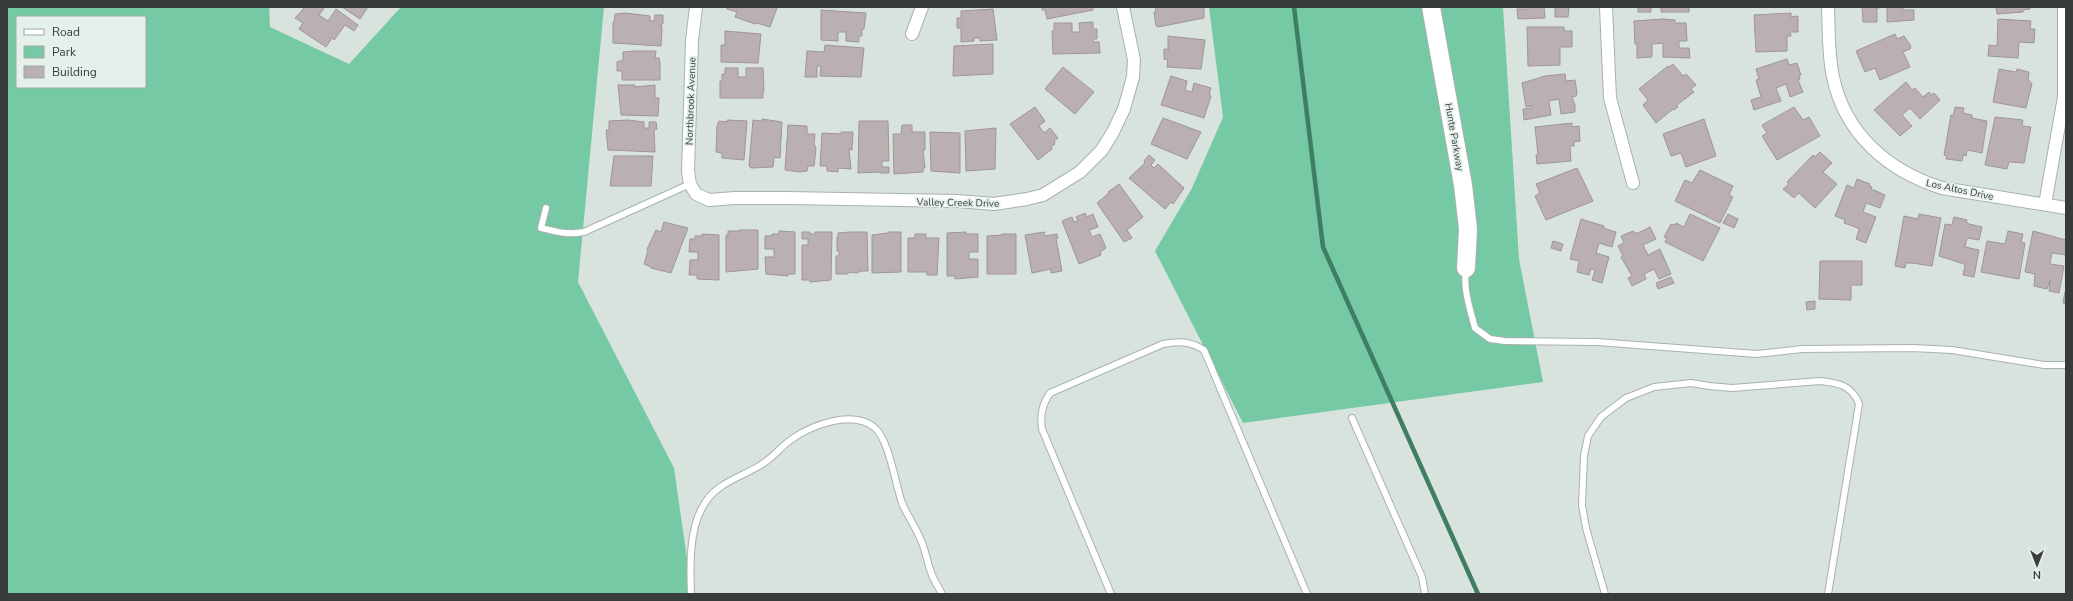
<svg xmlns="http://www.w3.org/2000/svg" width="2073" height="601" font-family="'Nunito Sans',sans-serif">
  <rect width="100%" height="100%" fill="#d9e3de"/>
  <!-- green -->
  <path fill="#75c9a5" fill-rule="evenodd" d="M7 7H269L270 27 349 64 401 7H604L578 282 674 468 692 594H7ZM17 17H145V87H17Z
    M1209 7H1503L1519 259 1543 382 1243 423 1155 251 1192 188 1223 117Z"/>
  <g fill="none" stroke-linecap="round" stroke-linejoin="round">
    <!-- stream -->
    <path stroke="#3d7e65" stroke-width="4.5" d="M1294 7 1323 247 1478 594"/>
  </g>
  <!-- building -->
  <path fill="#bbb0b1" stroke="#a09596" d="M305 7H325L319 15 328 21 336 9 358 25 354 31 345 25 334 40 332 38 326 47 299 29 303 23 295 18Z
    M342 7H368L360 19Z
    M727 7H775L777 8 770 27 757 23 755 24 735 17 737 12 727 9Z
    M1042 7H1093V10L1047 19 1045 10H1042Z
    M1155 7H1204V18L1158 27 1156 26 1154 12H1156Z
    M1528 7H1544L1545 18 1518 19 1517 9H1528Z
    M1555 7H1569L1568 17H1555Z
    M1638 7H1651V12H1638Z
    M1661 7H1689V12H1661Z
    M1862 7H1903V10H1914V20L1887 22V7L1877 8V22H1863Z
    M1996 7H2030V9L2023 10V12L1997 14Z
    M993 9 997 40 980 41V38H974V41L961 42V28H957V18H961V11Z
    M821 10 866 13 864 29H862V36H859V42L846 41V32H838V41L821 40Z
    M625 13 650 16V21H654L655 15H663V24H661L662 30 661 46 613 43V22H614L615 14Z
    M1791 13V17L1798 16V32H1790L1791 36H1787V51L1756 52 1754 15Z
    M1663 19 1675 20V23H1686L1687 41H1679V48H1689L1690 58 1663 57V43L1652 44V57L1637 58V44H1635L1634 21Z
    M1998 19 2031 21 2030 29H2035L2034 43 2019 42 2018 58 1988 56 1989 45 1997 46Z
    M1093 22V29H1097V39H1093V42H1099L1100 53 1053 54 1052 31H1054V23H1072V32H1080L1079 23Z
    M1527 27H1564V31H1572V47H1560V65L1528 66Z
    M725 31 761 34 758 63 721 62V45H725Z
    M1895 34 1897 39 1904 36 1911 46 1910 49 1903 52 1910 67 1880 80 1875 68 1865 72 1856 51Z
    M1168 36 1205 40 1201 69 1167 67 1168 60 1164 59V49H1169L1168 48Z
    M993 44V74L953 76 954 46Z
    M825 45 864 48 861 77 820 76 821 66H817V77H805L807 51 824 52Z
    M634 51H656L655 58H659L660 63V80H622V71H617V62L623 60V52Z
    M1787 59 1789 65 1797 63 1801 75H1799L1800 79 1798 80 1803 92 1790 97 1786 84 1776 88 1781 101 1754 110 1751 100 1761 97 1756 80 1759 79 1756 69Z
    M1673 64 1683 76 1686 74 1696 85 1691 89 1694 92 1677 105 1678 107 1674 110 1673 109 1656 123 1643 105 1648 100 1639 89 1668 66 1669 67Z
    M1063 67 1094 92 1075 114 1045 89Z
    M725 68H738V77H746V68H763L764 91H763V98H720V81H722V74H725Z
    M1999 69 2016 72 2017 69 2029 72 2028 79 2032 84 2026 108 1993 102Z
    M1565 74 1566 81 1575 80 1577 93 1576 96 1572 97 1575 105V112L1561 114 1559 99 1549 101 1551 115 1524 120 1523 109 1532 108V106L1526 107 1522 83 1545 76Z
    M1171 76 1187 81 1185 90 1192 92 1194 83 1211 88 1209 95 1211 96 1204 118 1161 105Z
    M1906 82 1912 90 1915 88 1923 97 1929 92 1931 95 1934 93 1940 100 1920 119 1910 108 1902 115 1912 126 1900 136 1874 110Z
    M618 85H635V87L655 85V98H659L658 116 621 115Z
    M1035 107 1045 121 1039 126 1044 133 1050 128 1058 138 1054 141 1055 144 1051 147 1052 149 1038 160 1010 124Z
    M1794 107 1803 120 1809 117 1820 136 1777 160 1762 136 1767 133 1762 125Z
    M1955 107 1964 108 1963 113 1972 115V118L1987 121 1982 153 1967 150 1966 156 1963 155 1962 161 1946 159 1947 156 1944 155 1951 115 1953 116Z
    M1995 117 2023 120 2022 126 2031 127 2024 163 2009 162 2007 169 1985 165Z
    M1163 118 1201 132 1187 159 1151 144Z
    M762 119 782 122 780 158 774 157 773 167 751 168 749 166 753 120 762 121Z
    M1704 119 1716 156 1686 167 1681 153 1671 156 1663 134Z
    M628 120 644 122V128H649V122H656L657 129 654 130 655 152 608 150 606 130H609V121Z
    M727 120 747 121 744 160 722 158V153L716 152 717 126 719 121 727 122Z
    M859 121H888L889 161H882V167H889V173H880V172L858 173Z
    M1572 123V127L1579 126 1580 141 1574 142V146H1570L1571 161 1537 164 1536 155H1538L1535 127Z
    M788 125 807 126V134H815L814 144 816 148 814 166H808L807 171 799 172 785 170Z
    M902 125H912V132H925V150H923L925 168H923V172L894 174 893 134H901Z
    M996 128 995 169 966 171 965 131Z
    M841 132H853L852 150 849 149 851 169 838 168V172L827 171V166H820L822 133 841 134Z
    M930 132 960 133V173L931 171Z
    M1820 152 1832 163 1823 172 1837 184 1815 208 1799 193 1794 198 1783 189 1789 184 1787 182 1813 155 1815 157Z
    M1149 155 1155 160 1151 165 1154 168 1158 164 1184 188 1173 204 1171 202 1165 209 1129 178 1145 163 1144 161Z
    M614 156H653L651 186H610Z
    M1577 168 1593 201 1546 220 1535 196 1540 193 1536 184Z
    M1700 170 1733 186 1729 195 1733 197 1720 223 1675 201 1685 180 1692 183Z
    M1857 179 1870 184 1869 186 1872 187 1871 190H1874L1885 195 1880 208 1866 203 1863 212 1876 217 1866 243 1856 239 1859 230 1858 228 1844 223 1845 220 1835 216 1847 185 1854 188Z
    M1119 184 1143 217 1127 230 1132 238 1124 242 1097 203 1109 193 1108 192Z
    M1085 213 1087 217 1093 214 1098 227 1089 230 1092 237 1100 234 1106 248 1100 252 1101 255 1079 264 1062 221 1072 217 1074 222 1078 221 1076 217Z
    M1690 214 1720 228 1703 261 1665 242 1667 238 1664 237 1671 224 1675 225 1676 223 1684 227Z
    M1728 214 1738 219 1734 228 1723 223Z
    M1919 214 1941 218 1932 266 1912 263H1906L1905 268 1895 266 1904 216 1918 219Z
    M1954 217 1967 220 1966 222 1969 224 1982 227 1979 240 1967 238 1965 247 1979 250 1974 277 1963 275 1965 266 1964 264 1939 256 1945 224 1952 225Z
    M1581 219 1604 226 1603 228 1616 232 1612 247 1599 243 1596 253 1609 257 1602 283 1592 280 1595 271 1593 269H1591L1589 275 1577 272 1579 261 1570 259Z
    M664 222 688 228 671 273 651 268V267L644 264 648 251 647 249 656 230 661 232Z
    M1650 227 1656 239 1643 245 1648 255 1660 249 1671 274 1659 279 1654 269 1644 274 1646 279 1632 286 1628 278 1632 276 1621 257 1623 256 1618 246 1624 243 1621 236 1633 231 1634 233H1638Z
    M739 230H758V269L726 272V235H728V231H739Z
    M779 231 795 232V274H788V276L766 274 765 257H774V249H765V236H772V234H779Z
    M2008 231 2023 234 2021 242 2025 243 2019 279 1981 272 1987 241 2005 244Z
    M2033 231 2066 240V255L2052 253 2050 264 2064 266 2059 293 2049 291 2050 280 2047 289 2034 286 2035 274 2025 272Z
    M802 232H810V234H815V232H832L831 280 810 282V280H802V245H808V239H802Z
    M850 232H867L868 271H861L857 273 848 272V274H836V256H839V251H837V237H838V233Z
    M888 232H901V272L872 273V235L888 233Z
    M966 232V234H978V252H969V259H978V277L955 279V276H947V233Z
    M1044 232 1045 236 1057 234 1058 238H1056L1062 271 1051 273V269L1032 273 1025 235Z
    M702 234 719 235V280L697 279V275H689L690 260H698V252H689L690 239H695V236H702Z
    M915 234H926V238H939L937 275H927V272H908V238H915Z
    M1002 234H1016V274H987V236L1002 235Z
    M1553 241 1563 244 1561 251 1551 248Z
    M1820 261H1862V285H1851V300L1819 299Z
    M1671 277 1674 283 1658 289 1656 283Z
    M2065 292H2066V304L2063 303Z
    M1815 301V309L1807 310 1806 302Z"/>
  <g fill="none" stroke-linecap="round" stroke-linejoin="round">
    <!-- lane casing -->
    <g stroke="#a8b2ad" stroke-width="8">
      <path id="lane" d="M546 208 541 228C557 232 568 235 584 232L690 184
        M1466 270C1463 289 1470 309 1475 328L1490 339 1505 341 1597 342 1757 354 1802 349 1912 348 1952 350 2044 365H2066
        M1352 418 1422 577 1425 594
        M691 594C690 568 689 531 702 508 715 482 741 478 764 463 774 456 782 446 792 439 812 425 851 410 874 427 889 439 895 483 902 503 907 515 915 526 920 538 926 550 927 563 932 575 935 582 939 588 942 594
        M1111 594 1042 429C1040 415 1042 405 1050 393L1163 344C1178 341 1190 341 1204 350L1307 594
        M1605 594 1586 528 1582 505 1584 456 1588 436 1601 417 1626 398 1654 387 1691 383 1709 386 1732 388 1820 381C1838 383 1852 385 1859 404L1828 594"/>
    </g>
    <!-- street casing -->
    <g stroke="#a8b2ad" stroke-width="14">
      <path id="street" d="M696 7 692 41 688 171 690 184 696 194 709 200 735 198H787L957 201 994 204 1027 199 1043 195 1080 172 1102 150 1113 132 1124 109 1133 77 1134 60 1123 7
        M1606 7 1610 98 1633 183
        M1828 7C1829 30 1828 54 1833 77 1845 134 1888 171 1942 188L2066 208
        M912 34 922 7
        M2045 204 2064 97V7"/>
    </g>
    <!-- secondary casing -->
    <g stroke="#a8b2ad" stroke-width="20">
      <path id="secondary" d="M1431 7 1463 185 1468 229 1466 268"/>
    </g>
    <!-- lane -->
    <use href="#lane" stroke="#fff" stroke-width="6"/>
    <!-- street -->
    <use href="#street" stroke="#fff" stroke-width="12"/>
    <!-- secondary -->
    <use href="#secondary" stroke="#fff" stroke-width="18"/>
  </g>
  <g text-anchor="middle" stroke-width="3.5" stroke-linejoin="round" paint-order="stroke">
    <!-- street labels -->
    <g font-size="10" fill="#383c3a" stroke="#e6f0eb">
      <text transform="translate(690 101) rotate(-88)" y="4">Northbrook Avenue</text>
      <text transform="translate(1455 137) rotate(80)" y="4">Hunte Parkway</text>
      <text transform="translate(1960 189) rotate(12)" y="4">Los Altos Drive</text>
      <text transform="translate(958 202) rotate(1)" y="4">Valley Creek Drive</text>
    </g>
  </g>
  <!-- border -->
  <rect width="2073" height="601" fill="none" stroke="#383c3a" stroke-width="16"/>
  <!-- legend -->
  <rect x="16" y="16" width="130" height="72" fill="#e6f0eb" stroke="#a0a8a4"/>
  <rect x="24" y="29" width="20" height="6" fill="#ffffff" stroke="#a0a8a4"/>
  <text x="52" y="36" font-size="12" fill="#383c3a">Road</text>
  <rect x="24" y="46" width="20" height="12" fill="#75c9a5" stroke="#a0a8a4"/>
  <text x="52" y="56" font-size="12" fill="#383c3a">Park</text>
  <rect x="24" y="66" width="20" height="12" fill="#bbb0b1" stroke="#a0a8a4"/>
  <text x="52" y="76" font-size="12" fill="#383c3a">Building</text>
  <!-- north arrow -->
  <g transform="translate(2037 565) rotate(180)" stroke="#e6f0eb" stroke-width="3" paint-order="stroke">
  <path d="M0-3L7 15L0 10L-7 15Z" fill="#383c3a"/>
  <text y="-6" font-size="11" font-weight="bold" text-anchor="middle" fill="#383c3a">N</text>
  </g>
</svg>
